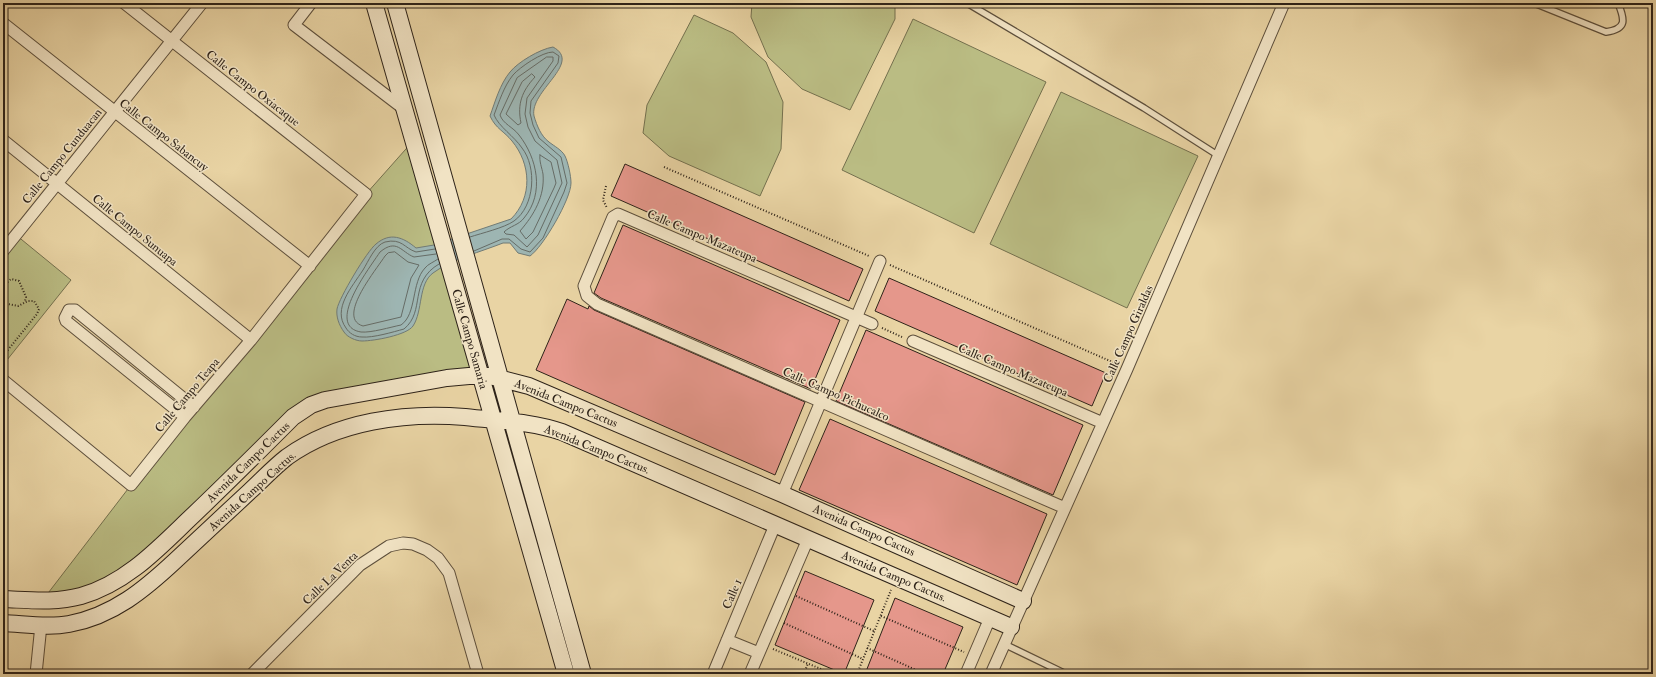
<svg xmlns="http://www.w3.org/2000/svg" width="1656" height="677" font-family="'IM FELL Double Pica',serif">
  <rect width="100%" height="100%" fill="#e9d4a4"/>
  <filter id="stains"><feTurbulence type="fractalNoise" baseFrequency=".005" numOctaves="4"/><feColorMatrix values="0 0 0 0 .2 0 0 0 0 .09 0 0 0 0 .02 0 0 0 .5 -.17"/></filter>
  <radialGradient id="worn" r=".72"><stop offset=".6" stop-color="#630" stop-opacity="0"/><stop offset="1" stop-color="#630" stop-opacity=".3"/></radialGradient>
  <!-- green -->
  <path fill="#babc83" stroke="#74704e" d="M752 3H895V19L850 110 802 89 768 57 751 17Z
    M694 15 733 33 766 62 783 102 781 149 760 196 669 156 643 133 647 105Z
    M913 19 1046 82 974 233 842 170Z
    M1061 92 1198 156 1127 308 990 244Z
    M413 141 480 375 319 402 121 577 42 601 131 485 366 194Z
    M16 235 71 280 3 365V251Z"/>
  <!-- water -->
  <path fill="#9db5b2" stroke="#717b75" d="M553 47C583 63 529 91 534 116 537 126 541 136 549 142 554 146 562 150 565 156 568 162 571 176 571 183 571 199 543 247 530 256L518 253 510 243H503C483 251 450 260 433 273 418 284 423 311 413 326 407 335 374 341 362 341 356 341 347 337 344 332 339 325 336 317 337 309 339 298 367 251 376 244 390 232 403 237 416 248L434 245 511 219C533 197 531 164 512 141 504 131 496 129 490 116 495 102 500 84 510 72 518 62 540 49 553 47Z"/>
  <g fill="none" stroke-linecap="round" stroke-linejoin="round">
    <!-- shore -->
    <path stroke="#666c66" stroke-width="1" d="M547 57H553V61L527 98 525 114 528 127 535 141 557 160 562 183 538 235 527 247 514 235 506 234 504 232C510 226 519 225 524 218 545 193 537 158 519 135 513 127 503 124 500 115L517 78Z
      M532 74 535 77C522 91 517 104 521 123L518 125 506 114 522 82Z
      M540 155 551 162 556 183 554 188 533 232 526 239 520 231C534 215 545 196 543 174 542 168 539 161 540 155Z
      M470 237C482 233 504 228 514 221 535 206 537 167 522 148 514 136 499 127 494 115 499 102 504 86 513 75 520 67 542 52 553 52L559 56 558 63 531 101 530 113 533 125 539 138 561 157 567 183 564 192 543 238 530 252 521 249 509 239H502L474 251
      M435 249 416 252C404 248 402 238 385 242 375 245 368 262 363 270 352 287 332 309 346 328 349 333 355 337 362 337 373 338 393 332 404 329 426 311 408 282 439 264
      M395 252 408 262 419 265 411 278 401 317 363 326C336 318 376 270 385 256L388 253Z
      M436 254 414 257C401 252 397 238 380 252 371 266 324 326 361 332 371 333 391 327 401 325 417 314 411 283 425 268 428 264 434 262 438 259"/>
  </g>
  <!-- building -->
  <path fill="#e5978b" stroke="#2e2319" d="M625 164 863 269 849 301 611 196Z
    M623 225 840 320 811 389 601 298 594 293Z
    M889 278 1106 373 1092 406 875 311Z
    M567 299 588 309 589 306 594 310 805 402 775 475 536 370Z
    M866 330 1083 425 1053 495 836 401Z
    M830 419 1047 514 1017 585 799 490Z
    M805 571 874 600 844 674 775 645Z
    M895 598 963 627 943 674H865Z"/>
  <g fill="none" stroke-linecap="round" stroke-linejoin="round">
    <!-- lane casing -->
    <g stroke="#5d4f3c" stroke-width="8">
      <path id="lane" d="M967 3 1144 108 1219 156
        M1534 3 1606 32C1627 29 1625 20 1618 3
        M1004 644 1066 674"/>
    </g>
    <!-- street casing -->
    <g stroke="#5d4f3c" stroke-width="13">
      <path id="street" d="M311 3 294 25 404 109
        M3 23 310 266
        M3 140 251 340
        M3 251 202 3
        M872 324 618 214 613 217 584 286 587 296 597 304 1065 508
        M913 341 1103 423
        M3 380 131 485 185 417 251 340 366 194 124 3
        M185 417 66 321 65 318 69 310H75L194 407
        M782 494 880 261
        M727 640 759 653
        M36 674 41 625
        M252 674 360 565 389 546 403 543 413 544 427 550 438 558 449 573 478 674
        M713 674 775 525
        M750 674 808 539
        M966 674 990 618
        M991 674 1127 369 1284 3"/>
    </g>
    <!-- secondary casing -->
    <g stroke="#2e2319" stroke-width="18">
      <path id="secondary" d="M374 3 566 674
        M395 3 583 674
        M3 599C30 600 55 603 81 596 124 584 156 551 187 521 223 487 258 452 293 417L311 405 325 400 447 378 469 376H490L529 386 782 494 1023 601
        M3 623C25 624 48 628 69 624 113 616 145 589 176 560 201 537 225 514 250 491 262 480 274 467 287 457 337 421 405 412 465 417 498 421 530 421 562 432L1011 627"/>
    </g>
    <!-- path -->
    <path stroke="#2e2319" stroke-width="2" stroke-dasharray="1 2" stroke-linecap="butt" d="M664 167 869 256
      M606 186 603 200 607 208
      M890 265 1117 364
      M3 286 11 279 19 281 26 297 25 301
      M3 303 18 306 28 301H34L39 309 37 314 3 356
      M882 328 902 337
      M796 596 874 631
      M881 616 964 652
      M784 623 863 659
      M867 648 925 674
      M773 649 833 674
      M804 674 808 663
      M857 674 891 590"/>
    <!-- lane -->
    <use href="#lane" stroke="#f1e3c4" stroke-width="5.5"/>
    <!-- street -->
    <use href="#street" stroke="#f1e3c4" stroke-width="11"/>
    <!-- secondary -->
    <use href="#secondary" stroke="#f1e3c4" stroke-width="16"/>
  </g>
  <g text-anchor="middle" stroke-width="3" stroke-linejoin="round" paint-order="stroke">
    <!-- street labels -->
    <g font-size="12" fill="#2e2319" stroke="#f1e3c4">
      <text transform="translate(253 88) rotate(38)" y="4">Calle Campo Oxiacaque</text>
      <text transform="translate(164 135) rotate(38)" y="4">Calle Campo Sabancuy</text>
      <text transform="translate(62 156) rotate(-51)" y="4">Calle Campo Cunduacan</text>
      <text transform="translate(135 230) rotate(39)" y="4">Calle Campo Sunuapa</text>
      <text transform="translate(702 236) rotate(23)" y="4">Calle Campo Mazateupa</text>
      <text transform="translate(1128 334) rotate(-66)" y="4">Calle Campo Giraldas</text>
      <text transform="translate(470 339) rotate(74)" y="4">Calle Campo Samaria</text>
      <text transform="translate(1013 370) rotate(23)" y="4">Calle Campo Mazateupa</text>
      <text transform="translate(836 394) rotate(24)" y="4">Calle Campo Pichucalco</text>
      <text transform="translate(187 395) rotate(-50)" y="4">Calle Campo Teapa</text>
      <text transform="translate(566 403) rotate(22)" y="4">Avenida Campo Cactus</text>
      <text transform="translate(597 449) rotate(22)" y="4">Avenida Campo Cactus.</text>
      <text transform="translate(248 462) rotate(-44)" y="4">Avenida Campo Cactus</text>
      <text transform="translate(252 491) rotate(-42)" y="4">Avenida Campo Cactus.</text>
      <text transform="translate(864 530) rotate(24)" y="4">Avenida Campo Cactus</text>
      <text transform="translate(894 576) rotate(23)" y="4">Avenida Campo Cactus.</text>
      <text transform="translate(330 578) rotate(-44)" y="4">Calle La Venta</text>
      <text transform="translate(732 594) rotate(-67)" y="4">Calle 1</text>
    </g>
  </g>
  <!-- margin -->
  <rect width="1656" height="677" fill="none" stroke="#e9d4a4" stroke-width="16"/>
  <rect x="4" y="4" width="1648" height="669" fill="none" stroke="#2e2319" stroke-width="2"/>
  <rect x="8" y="8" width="1640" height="661" fill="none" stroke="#2e2319"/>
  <rect width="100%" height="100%" filter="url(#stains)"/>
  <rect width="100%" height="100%" fill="url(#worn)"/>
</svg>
